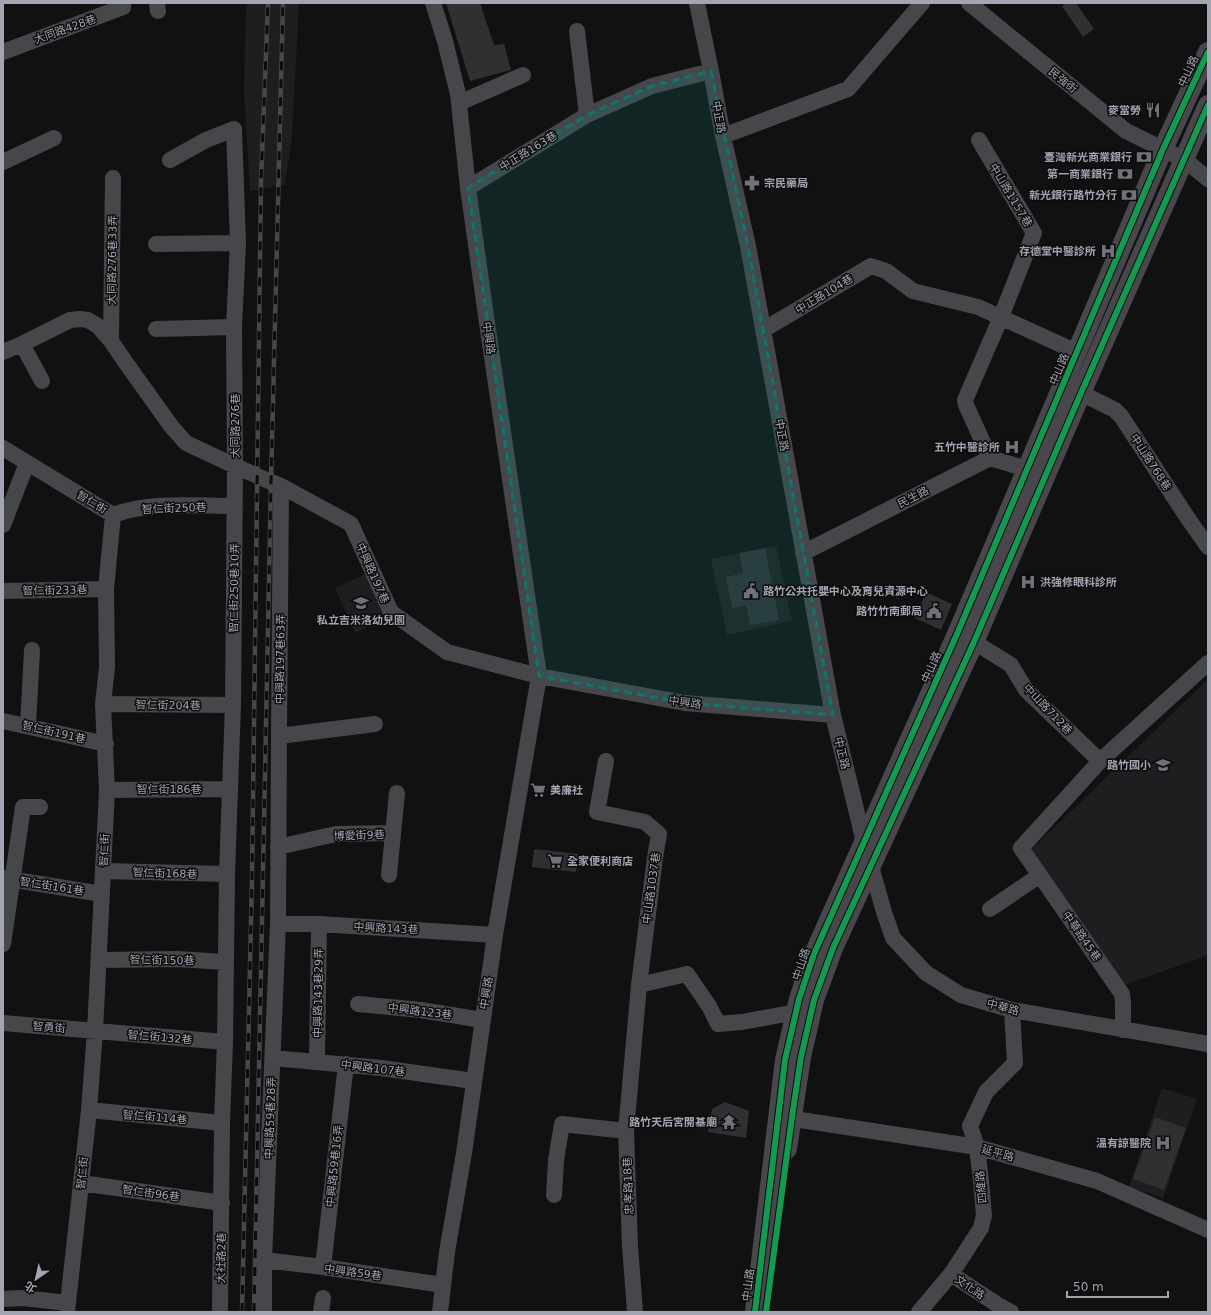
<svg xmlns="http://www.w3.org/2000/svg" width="1211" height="1315" font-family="'DejaVu Sans','Noto Sans TC',sans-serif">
  <rect width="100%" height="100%" fill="#111112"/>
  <!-- built -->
  <path fill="#1e1e20" d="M246 3H299L292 136 285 185 250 191 244 90Z
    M776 546 792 621 727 635 711 559Z
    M368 573 388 618 355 633 335 588Z
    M1208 679V955L1122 986 1030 851Z
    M1162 1088 1197 1099 1163 1198 1129 1187Z"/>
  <!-- building -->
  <path fill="#303032" d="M446 3H480L494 45 504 44 511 70 470 81Z
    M1067 3H1076L1094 29 1083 37 1062 6Z
    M765 548 779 620 750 625 746 605 732 608 726 577 743 573 739 553Z
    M926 592 952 604 941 630 915 618Z
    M534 849 578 854 576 872 532 867Z
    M725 1102 749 1111 746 1138 708 1132 712 1109Z
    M1155 1117 1186 1128 1164 1190 1133 1179Z"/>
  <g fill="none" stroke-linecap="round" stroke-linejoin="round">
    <!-- minor -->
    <path stroke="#46474a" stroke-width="16" d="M157 3 158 11
      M433 3 445 41 458 94 468 188 487 323 539 676 495 935 464 1153 447 1252 440 1312
      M697 3 711 71 723 136 748 246 833 715 864 842 884 912 893 938 926 973 961 995 1012 1010 1208 1044
      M969 3 1126 131 1185 160 1208 179
      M577 31 587 115
      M3 52 123 7V3
      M459 103 523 75
      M723 136 848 89 922 3
      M979 140 1034 233 1001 317 965 400 966 405 990 458
      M3 162 54 138
      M468 188 587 115 652 86 711 71
      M156 244 238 243
      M156 329 234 327
      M763 330 871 266 886 271 913 291 978 307 1077 352
      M111 341 113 178
      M22 344 42 381
      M3 352 22 344 70 320 80 319 88 320 98 326 111 341 126 363 171 426 186 443 235 466 234 327 238 243 234 129 206 140 170 160
      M1081 393 1115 410 1121 416 1189 520 1208 547
      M3 448 113 515 106 589 107 667 103 704 107 790 95 1031 89 1110 67 1312
      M281 486 279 736 375 724
      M113 515C151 501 195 506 235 506
      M3 525 27 463
      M803 553 990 458 1027 469
      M3 591 106 589
      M964 637 974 642 1011 665 1026 690 1100 761 1208 663
      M103 704 233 705
      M3 721 106 744
      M28 726 32 650
      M606 761 597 812 645 822 659 834 655 858 639 985 626 1131 630 1246 635 1312
      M1100 761 1021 848 1122 994 1123 1002V1030
      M107 790 230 789
      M278 847 336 834 393 833
      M103 871 227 874
      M389 875 397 793
      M3 878 102 894
      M990 909 1040 875
      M278 924H319L495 935
      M3 944 23 807H40
      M99 960 177 959 225 962
      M639 985 687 974 709 1006 718 1024 742 1022 796 1012
      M358 1004 421 1010 482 1020
      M3 1023 225 1042
      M273 1058 381 1068 473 1081
      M317 1061 319 924
      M89 1110 222 1123
      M781 1117 977 1147 1097 1181 1208 1230
      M81 1183 222 1203
      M554 1195 556 1160 562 1124 626 1131
      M264 1260 323 1267 443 1285
      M323 1267 346 1064
      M951 1274 998 1305 1011 1312
      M3 1299 23 1298 68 1303
      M220 1312 222 1123 225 1042 227 874 233 705 235 466 271 482 281 486 351 524 391 612 447 652 539 676 685 703 833 715
      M264 1312V1260L278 924 279 736
      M321 1312 323 1298
      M919 1312 951 1274 981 1228 984 1215 981 1181 977 1147 970 1126 986 1092 1015 1063 1012 1010"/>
    <!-- major -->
    <path stroke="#48484c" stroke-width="20" d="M787 1149 801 1057 814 1000 833 948 974 642 1081 393 1208 105
      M755 1312 785 1060 799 999 814 954 957 634 1163 149 1208 52"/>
    <!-- rail casing -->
    <g stroke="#48484c" stroke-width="4.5">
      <path id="rail" d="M242 1312 252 879 261 181 268 3
        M254 1312 271 482 283 3"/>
    </g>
    <!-- rail -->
    <use href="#rail" stroke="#0c0c0d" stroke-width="3" stroke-dasharray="9" stroke-linecap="butt"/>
    <!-- cycleway casing -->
    <g stroke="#0c0c0d" stroke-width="8">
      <path id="cycleway" d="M755 1312 785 1060 799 999 814 954 957 634 1163 149 1208 52
        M766 1312 792 1117 801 1057 814 1000 833 948 974 642 1081 393 1208 105"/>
    </g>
    <!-- cycleway -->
    <use href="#cycleway" stroke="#139951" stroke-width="6"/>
  </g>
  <!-- marked area -->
  <path fill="#0f766e" fill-opacity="0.2" stroke="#0f766e" stroke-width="3" stroke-dasharray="8 5" stroke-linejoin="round" d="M711 71 748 246 833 715 685 703 539 676 468 188 587 115 652 86Z"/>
  <!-- icons -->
  <defs>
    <g id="restaurant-bare" transform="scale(1.2)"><path d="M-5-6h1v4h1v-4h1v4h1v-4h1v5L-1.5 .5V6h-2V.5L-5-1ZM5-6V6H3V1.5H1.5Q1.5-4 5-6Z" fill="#70717a" stroke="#0c0c0d" stroke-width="2.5" paint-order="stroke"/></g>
    <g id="bank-bare" transform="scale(1.2)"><path d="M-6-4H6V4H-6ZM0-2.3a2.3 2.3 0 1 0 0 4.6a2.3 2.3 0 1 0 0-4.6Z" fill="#70717a" stroke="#0c0c0d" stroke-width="2.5" paint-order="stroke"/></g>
    <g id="pharmacy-bare" transform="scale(1.2)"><path d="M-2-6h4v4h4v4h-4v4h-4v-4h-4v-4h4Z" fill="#70717a" stroke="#0c0c0d" stroke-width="2.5" paint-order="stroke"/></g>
    <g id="hospital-bare" transform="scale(1.2)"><path d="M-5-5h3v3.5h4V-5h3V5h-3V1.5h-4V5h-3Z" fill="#70717a" stroke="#0c0c0d" stroke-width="2.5" paint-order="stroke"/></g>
    <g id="civic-bare" transform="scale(1.2)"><path d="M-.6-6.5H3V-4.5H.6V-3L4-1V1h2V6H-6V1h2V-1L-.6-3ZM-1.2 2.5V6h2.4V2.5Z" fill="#70717a" stroke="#0c0c0d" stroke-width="2.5" paint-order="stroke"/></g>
    <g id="school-bare" transform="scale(1.2)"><path d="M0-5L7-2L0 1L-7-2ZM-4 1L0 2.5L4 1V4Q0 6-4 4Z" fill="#70717a" stroke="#0c0c0d" stroke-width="2.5" paint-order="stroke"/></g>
    <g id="supermarket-bare" transform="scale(1.2)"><path d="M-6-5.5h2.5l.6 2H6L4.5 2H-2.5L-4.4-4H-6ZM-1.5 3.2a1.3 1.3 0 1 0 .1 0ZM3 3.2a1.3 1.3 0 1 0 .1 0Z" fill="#70717a" stroke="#0c0c0d" stroke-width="2.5" paint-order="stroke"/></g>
    <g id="temple-bare" transform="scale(1.2)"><path d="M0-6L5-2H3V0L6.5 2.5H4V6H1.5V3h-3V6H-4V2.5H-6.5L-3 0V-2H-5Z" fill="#70717a" stroke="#0c0c0d" stroke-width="2.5" paint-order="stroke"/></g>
  </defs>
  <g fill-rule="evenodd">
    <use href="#restaurant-bare" x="1153" y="110"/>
    <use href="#bank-bare" x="1144" y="157"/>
    <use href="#bank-bare" x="1125" y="174"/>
    <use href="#pharmacy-bare" x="752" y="183"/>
    <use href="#bank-bare" x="1129" y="195"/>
    <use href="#hospital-bare" x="1108" y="251"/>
    <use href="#hospital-bare" x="1012" y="447"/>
    <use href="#hospital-bare" x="1028" y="582"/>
    <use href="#civic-bare" x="751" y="591"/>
    <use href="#school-bare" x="361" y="603"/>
    <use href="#civic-bare" x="934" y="611"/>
    <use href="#school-bare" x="1163" y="765"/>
    <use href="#supermarket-bare" x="538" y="790"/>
    <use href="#supermarket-bare" x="555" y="861"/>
    <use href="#temple-bare" x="729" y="1122"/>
    <use href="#hospital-bare" x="1163" y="1143"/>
  </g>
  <g text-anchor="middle" stroke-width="3" stroke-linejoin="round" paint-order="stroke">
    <!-- street labels -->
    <g font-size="11" fill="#a3a5b2" stroke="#0c0c0d">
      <text transform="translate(65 29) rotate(-20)" y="4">大同路428巷</text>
      <text transform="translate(1188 71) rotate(-65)" y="4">中山路</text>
      <text transform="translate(1063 80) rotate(39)" y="4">民強街</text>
      <text transform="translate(719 117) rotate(80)" y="4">中正路</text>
      <text transform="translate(528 151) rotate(-31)" y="4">中正路163巷</text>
      <text transform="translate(1011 195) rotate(59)" y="4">中山路1157巷</text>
      <text transform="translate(112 260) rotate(-89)" y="4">大同路276巷33弄</text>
      <text transform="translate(824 294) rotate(-31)" y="4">中正路104巷</text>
      <text transform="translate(489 338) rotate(82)" y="4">中興路</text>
      <text transform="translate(1059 369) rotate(-67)" y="4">中山路</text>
      <text transform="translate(235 426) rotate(-90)" y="4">大同路276巷</text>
      <text transform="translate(782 435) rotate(80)" y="4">中正路</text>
      <text transform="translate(1151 462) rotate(57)" y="4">中山路768巷</text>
      <text transform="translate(913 497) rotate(-27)" y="4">民生路</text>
      <text transform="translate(92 502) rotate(31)" y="4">智仁街</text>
      <text transform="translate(174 508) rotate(-2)" y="4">智仁街250巷</text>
      <text transform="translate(373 573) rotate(66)" y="4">中興路197巷</text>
      <text transform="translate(234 588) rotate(-89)" y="4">智仁街250巷10弄</text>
      <text transform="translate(55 590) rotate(-1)" y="4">智仁街233巷</text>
      <text transform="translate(280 659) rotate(-89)" y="4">中興路197巷63弄</text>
      <text transform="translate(931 667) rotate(-66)" y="4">中山路</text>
      <text transform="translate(685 702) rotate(8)" y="4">中興路</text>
      <text transform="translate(168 705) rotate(1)" y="4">智仁街204巷</text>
      <text transform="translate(1048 709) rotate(46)" y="4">中山路712巷</text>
      <text transform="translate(54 732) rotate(13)" y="4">智仁街191巷</text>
      <text transform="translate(842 753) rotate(76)" y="4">中正路</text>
      <text x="169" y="793">智仁街186巷</text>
      <text transform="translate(359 835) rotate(-2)" y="4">博愛街9巷</text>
      <text transform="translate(104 850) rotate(-87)" y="4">智仁街</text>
      <text transform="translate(165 873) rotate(2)" y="4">智仁街168巷</text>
      <text transform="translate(52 886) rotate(9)" y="4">智仁街161巷</text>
      <text transform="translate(651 888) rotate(-82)" y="4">中山路1037巷</text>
      <text transform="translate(386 928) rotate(3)" y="4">中興路143巷</text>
      <text transform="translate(1082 936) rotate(55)" y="4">中華路45巷</text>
      <text transform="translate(162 960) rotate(1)" y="4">智仁街150巷</text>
      <text transform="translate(801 964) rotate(-71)" y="4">中山路</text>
      <text transform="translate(318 993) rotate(-89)" y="4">中興路143巷29弄</text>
      <text transform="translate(486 993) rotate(-81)" y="4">中興路</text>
      <text transform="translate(1003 1007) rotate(15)" y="4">中華路</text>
      <text transform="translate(420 1011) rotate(7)" y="4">中興路123巷</text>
      <text transform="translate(49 1027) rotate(5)" y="4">智勇街</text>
      <text transform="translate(160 1037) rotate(5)" y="4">智仁街132巷</text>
      <text transform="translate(373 1068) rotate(7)" y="4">中興路107巷</text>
      <text transform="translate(155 1117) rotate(5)" y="4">智仁街114巷</text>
      <text transform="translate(270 1118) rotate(-88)" y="4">中興路59巷28弄</text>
      <text transform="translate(998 1153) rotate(16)" y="4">延平路</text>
      <text transform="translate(334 1166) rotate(-84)" y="4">中興路59巷16弄</text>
      <text transform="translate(82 1173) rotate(-84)" y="4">智仁街</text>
      <text transform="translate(628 1186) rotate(-92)" y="4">忠孝路18巷</text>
      <text transform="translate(981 1187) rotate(-95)" y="4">四維路</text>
      <text transform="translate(151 1193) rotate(8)" y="4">智仁街96巷</text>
      <text transform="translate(221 1258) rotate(-89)" y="4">大社路2巷</text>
      <text transform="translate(353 1272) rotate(8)" y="4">中興路59巷</text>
      <text transform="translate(748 1285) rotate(-83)" y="4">中山路</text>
      <text transform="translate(970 1287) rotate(34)" y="4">文化路</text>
    </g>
    <!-- poi labels -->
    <g font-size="11" font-weight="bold" fill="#a3a5b2" stroke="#0c0c0d" text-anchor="end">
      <text x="1141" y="114">麥當勞</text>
      <text x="1132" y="161">臺灣新光商業銀行</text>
      <text x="1113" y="178">第一商業銀行</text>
      <text x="764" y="187" text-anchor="start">宗民藥局</text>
      <text x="1117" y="199">新光銀行路竹分行</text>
      <text x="1096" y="255">存德堂中醫診所</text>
      <text x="1000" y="451">五竹中醫診所</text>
      <text x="1040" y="586" text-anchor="start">洪強修眼科診所</text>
      <text x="763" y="595" text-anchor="start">路竹公共托嬰中心及育兒資源中心</text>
      <text x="922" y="615">路竹竹南郵局</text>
      <text x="361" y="624" text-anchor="middle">私立吉米洛幼兒園</text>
      <text x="1151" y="769">路竹國小</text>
      <text x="550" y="794" text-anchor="start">美廉社</text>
      <text x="567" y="865" text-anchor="start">全家便利商店</text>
      <text x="717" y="1126">路竹天后宮開基廟</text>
      <text x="1151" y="1147">溫有諒醫院</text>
    </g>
  </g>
  <!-- border -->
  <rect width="1211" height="1315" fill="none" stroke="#a3a5b2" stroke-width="8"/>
  <!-- north arrow -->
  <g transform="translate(36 1279) rotate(214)" stroke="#0c0c0d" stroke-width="3" paint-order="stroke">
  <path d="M0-3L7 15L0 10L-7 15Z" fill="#a3a5b2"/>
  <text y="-6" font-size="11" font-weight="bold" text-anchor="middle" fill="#a3a5b2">北</text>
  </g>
  <!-- scale -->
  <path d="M1067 1291v6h101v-6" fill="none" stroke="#a3a5b2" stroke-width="2"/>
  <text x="1073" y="1291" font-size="12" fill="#a3a5b2" stroke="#0c0c0d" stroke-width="3" paint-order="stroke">50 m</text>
</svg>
